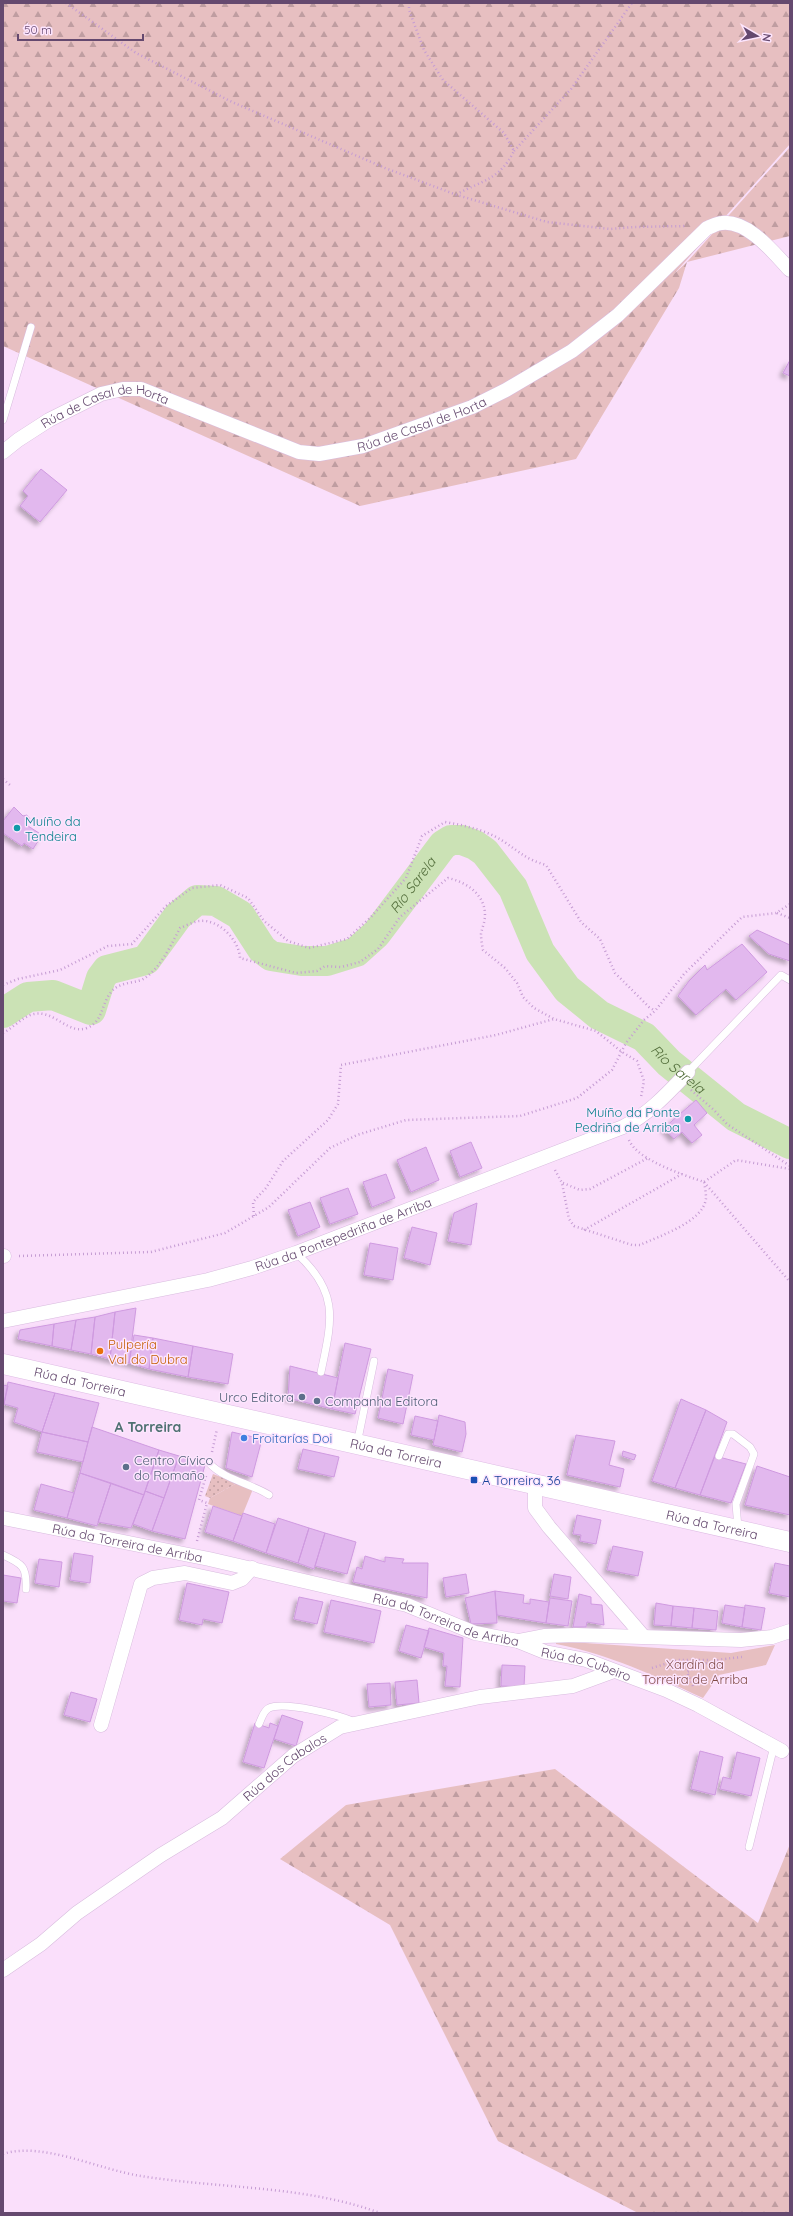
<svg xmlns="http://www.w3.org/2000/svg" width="793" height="2216" font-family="Quicksand,sans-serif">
  <defs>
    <pattern id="forest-firs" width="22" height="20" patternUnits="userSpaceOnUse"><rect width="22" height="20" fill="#e7bfc1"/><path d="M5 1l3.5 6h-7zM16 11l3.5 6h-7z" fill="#bf9da1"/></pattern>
    <pattern id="garden-dots" width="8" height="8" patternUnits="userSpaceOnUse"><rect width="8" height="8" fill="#e7bfc1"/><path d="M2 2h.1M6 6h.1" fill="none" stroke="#bf9da1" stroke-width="1.8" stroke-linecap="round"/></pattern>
    <filter id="shadow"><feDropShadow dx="-3.5" dy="3.5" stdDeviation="2" flood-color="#0004"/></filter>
  </defs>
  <rect width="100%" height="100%" fill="#fadffb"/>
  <!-- green -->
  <path fill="#e7bfc1" d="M237 1483 253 1489 242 1516 208 1504 210 1498Z
    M556 1641 731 1653 775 1645 766 1665 719 1675 703 1698C656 1676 608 1654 556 1644Z"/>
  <!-- forest -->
  <path fill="url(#forest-firs)" d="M3 3H790V144L674 274 687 262 790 147V236L687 262 679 288 576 459 360 506 3 346Z
    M555 1769 758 1923 790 1844V2213H638L498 2141 390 1925 280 1859 346 1805Z"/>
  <!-- garden -->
  <path fill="url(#garden-dots)" d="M213 1474 237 1483 210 1498 205 1496Z"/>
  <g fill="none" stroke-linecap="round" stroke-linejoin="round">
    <!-- river -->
    <path stroke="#cbe2b5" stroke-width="30" id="s1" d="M3 1013 28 997 53 995 91 1010 101 978 107 970 146 960 178 916 197 900 216 901 240 915 262 949 271 956 302 961H327L356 952 376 934 443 845 451 840H462L475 845 485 852 513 888 540 952 567 989 599 1015 644 1037 669 1063 736 1117 790 1144"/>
  </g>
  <!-- building -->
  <path fill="#e2b8ee" stroke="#cf9ae0" filter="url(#shadow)" d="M790 360V376L783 373Z
    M41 469 67 490 40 522 20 506 28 496 23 491Z
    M14 807 23 816 27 815 30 819 25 824 42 835 33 849 24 843 22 846 3 833V821Z
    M757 930 790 945V961L769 954 749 936Z
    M742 944 767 972 736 1000 726 989 696 1015 678 996 689 981 705 965 707 970Z
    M696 1100 707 1113 694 1125 702 1135 692 1143 682 1132 674 1139 664 1128Z
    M471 1142 482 1168 460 1177 450 1151Z
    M426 1147 439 1180 411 1192 397 1160Z
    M386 1174 395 1198 372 1207 363 1182Z
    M348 1188 358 1214 330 1224 320 1198Z
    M310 1202 320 1227 298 1236 288 1210Z
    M477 1203 471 1245 448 1241 454 1213Z
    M412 1227 437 1233 430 1265 404 1258Z
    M370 1243 398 1248 393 1280 364 1275Z
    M136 1308 129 1363 110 1359 115 1312Z
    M115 1312 110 1359 91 1354 95 1317Z
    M95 1317 91 1354 71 1350 76 1320Z
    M76 1320 71 1350 52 1346 54 1324Z
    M54 1324 52 1346 18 1339 20 1330Z
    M134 1335 153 1338 149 1369 129 1363Z
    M153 1338 193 1346 188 1377 149 1369Z
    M345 1343 371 1349 355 1414 332 1409Z
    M193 1346 233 1354 228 1384 188 1377Z
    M290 1366 338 1378 332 1409 288 1398Z
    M388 1369 413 1375 403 1424 378 1418Z
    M8 1382 55 1393 42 1432 14 1422 18 1408 4 1404Z
    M3 1385 8 1386 3 1408Z
    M55 1393 99 1403 88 1442 42 1432Z
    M681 1399 706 1410 675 1488 652 1481Z
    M706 1410 727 1422 700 1495 675 1488Z
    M439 1415 465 1422 466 1434 462 1452 433 1445Z
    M415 1416 438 1421 434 1440 411 1435Z
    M92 1427 159 1450 144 1495 80 1473Z
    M42 1432 88 1442 83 1462 37 1452Z
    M232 1432 262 1439 252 1477 226 1468Z
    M576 1435 615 1441 609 1465 624 1469 620 1487 567 1475Z
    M303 1449 339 1457 334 1477 298 1469Z
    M159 1450 179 1456 164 1498 145 1491Z
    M623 1451 636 1455 634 1460 622 1456Z
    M179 1456 205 1465 185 1539 152 1531Z
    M715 1456 746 1464 731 1503 700 1495Z
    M757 1466 790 1477V1515L745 1505Z
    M80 1473 111 1483 97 1526 67 1518Z
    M111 1483 144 1495 131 1528 98 1522Z
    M41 1484 74 1493 67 1518 34 1510Z
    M145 1491 164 1498 152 1531 133 1524Z
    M213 1506 242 1516 233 1541 205 1532Z
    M243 1513 275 1524 266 1553 233 1541Z
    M577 1515 601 1520 596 1544 580 1541 581 1535 573 1534Z
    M278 1518 309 1528 298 1563 266 1553Z
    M309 1528 325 1533 314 1569 298 1563Z
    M325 1533 356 1542 347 1574 315 1566Z
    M613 1546 643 1552 638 1576 607 1570Z
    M74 1553 93 1556 90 1583 70 1580Z
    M365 1556 385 1562V1557L404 1559 402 1563H428L427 1598 353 1582 357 1567 362 1569Z
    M39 1559 62 1562 59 1587 35 1583Z
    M775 1563 790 1566V1597L769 1593Z
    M466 1574 469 1593 446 1597 443 1578Z
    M554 1574 571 1577 568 1599 550 1596Z
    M3 1575 21 1578 17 1603 3 1601Z
    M187 1583 229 1592 222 1623 203 1619 202 1625 179 1620Z
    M495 1591 497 1623 471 1624 465 1598Z
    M495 1591 524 1595 523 1603 530 1604V1599L549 1602 546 1623 497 1615Z
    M579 1594 591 1597V1604L602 1605 604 1625 587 1622 586 1627H573Z
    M299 1597 323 1602 317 1624 294 1619Z
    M550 1598 572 1601 568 1626 546 1623Z
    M331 1600 381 1611 374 1643 324 1632Z
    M656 1603 673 1606 671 1626 654 1625Z
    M725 1605 745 1608 742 1627 722 1623Z
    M745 1605 765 1608 761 1630 742 1627Z
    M673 1606 694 1608 692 1628 671 1626Z
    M694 1608 718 1611 716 1630 692 1628Z
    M406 1625 429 1631 421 1658 399 1651Z
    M429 1628 463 1638 460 1687 445 1686 447 1666H443L444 1653 424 1647Z
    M502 1665 525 1666 524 1687 501 1686Z
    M417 1680 419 1703 397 1705 395 1682Z
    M390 1683 391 1705 369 1707 367 1684Z
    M71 1692 97 1699 90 1722 64 1715Z
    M282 1715 303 1722 296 1746 274 1739Z
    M255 1723 269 1728 270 1723 278 1726 264 1768 243 1762Z
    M700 1751 723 1757 715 1795 691 1789Z
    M737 1752 760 1758 751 1796 720 1789 723 1777 731 1779Z"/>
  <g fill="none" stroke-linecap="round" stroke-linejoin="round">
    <!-- service casing -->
    <g stroke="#d8bcde" stroke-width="8">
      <path id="service" d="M3 420 31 327
        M688 1072 781 975 790 980
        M296 1253C340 1292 332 1320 321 1372
        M357 1444 374 1361
        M719 1456 728 1434H733L750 1447 754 1454 736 1504 738 1528
        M209 1463C225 1480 250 1483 269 1495
        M3 1555C23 1564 27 1567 26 1589
        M259 1724C262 1718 263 1711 269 1708 285 1701 339 1715 355 1722
        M749 1847 774 1746"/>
    </g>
    <!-- minor casing -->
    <g stroke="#d8bcde" stroke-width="15">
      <g id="minor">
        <path id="s2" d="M3 452 18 440 49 420 101 394 123 389H141L299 452 319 454 363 446 472 407 506 390 572 351 618 315 707 228C711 227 717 223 722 223 748 220 774 253 790 270"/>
        <path d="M3 1256H4"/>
        <path id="s3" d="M3 1321 208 1280 252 1268 296 1253 623 1127C649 1114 668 1093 688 1072"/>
        <path d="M535 1484V1508L549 1527 643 1636"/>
        <path id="s4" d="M3 1518 209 1559 407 1605 475 1633 518 1641 544 1636 576 1635 741 1640 772 1637 790 1631"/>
        <path id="s5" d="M518 1641 545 1652 586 1660 666 1690 698 1705 782 1751"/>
        <path d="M101 1725 141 1584 153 1578 185 1573 232 1583 242 1579 252 1568"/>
        <path id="s6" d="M3 1970 41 1944 77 1913 161 1855 222 1818 293 1756 340 1727 480 1697 573 1686 614 1671"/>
      </g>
    </g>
    <!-- secondary casing -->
    <g stroke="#debce4" stroke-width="21">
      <g id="secondary">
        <path id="s7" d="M3 1364 790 1542"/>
      </g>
    </g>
    <!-- path -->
    <path stroke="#c59cd3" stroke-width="2.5" stroke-dasharray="1 3" stroke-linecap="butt" d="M66 3 136 53 232 102 385 168 457 195 547 222 610 229 634 227 687 226
      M409 3V10L424 50 443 80 504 133 514 151C500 179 484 180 457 194
      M514 151 571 89 632 3
      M3 779 10 785
      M777 913 790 918
      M3 985 18 979 60 970 108 946 132 944 166 906 192 888 220 885 248 898 264 921 288 941 309 948 347 939 371 917 406 878 422 836 445 822C467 826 487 830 506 843 522 854 526 859 546 865L581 922 600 939 615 973 649 1007 655 1011
      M3 1033C13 1028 23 1016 34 1014 55 1010 68 1035 87 1028 104 1021 101 1003 112 991 121 981 136 984 145 978 161 967 171 945 180 928 186 926 194 921 200 921 219 919 239 940 240 958L296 973 317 971 325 966 341 967 360 962 378 949 400 917 448 878C466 882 485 894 485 915 485 922 482 928 481 934 481 939 482 945 483 950L505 968 517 983 523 997 534 1008 554 1019 596 1031 622 1052 637 1061 644 1081 641 1097
      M691 1090 714 1110 727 1124 790 1166
      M629 1140C637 1160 684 1175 704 1182L736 1160 790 1169
      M555 1170 562 1183 569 1219 574 1226 632 1245H640C659 1236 704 1222 706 1198 706 1193 705 1187 704 1182
      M704 1182 790 1282
      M563 1183 580 1190 590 1189 648 1158
      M254 1216 253 1202 266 1188 283 1161 328 1120 338 1104 341 1065 496 1035 554 1019
      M584 1230 682 1174
      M19 1256 151 1252 225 1233 269 1207 330 1148 357 1135 406 1120 520 1116 577 1098 612 1070 626 1043 644 1020 655 1011 684 974 742 917 776 913 790 904
      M212 1452 217 1429
      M197 1541 207 1503 199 1500 206 1476
      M652 1668 678 1660H708
      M693 1686 687 1672C705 1661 721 1659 742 1657
      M3 2154C42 2141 100 2170 141 2176 221 2189 304 2185 380 2213"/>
    <!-- service -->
    <use href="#service" stroke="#fff" stroke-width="7"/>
    <!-- minor -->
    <use href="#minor" stroke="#fff" stroke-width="14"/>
    <!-- secondary -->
    <use href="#secondary" stroke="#fff" stroke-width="20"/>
  </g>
  <!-- markers -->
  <g fill="#0f9aa8" stroke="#fde5fe" stroke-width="1.5">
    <circle cx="17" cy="828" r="4"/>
    <circle cx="688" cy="1119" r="4"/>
  </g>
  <circle fill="#e8710a" stroke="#fde5fe" stroke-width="1.5" cx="100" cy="1351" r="4"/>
  <g fill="#5c6f8a" stroke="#fde5fe" stroke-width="1.5">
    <circle cx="302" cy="1397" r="4"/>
    <circle cx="317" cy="1401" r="4"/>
    <circle cx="126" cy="1467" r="4"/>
  </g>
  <circle fill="#3f7fe0" stroke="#fde5fe" stroke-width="1.5" cx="244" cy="1438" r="4"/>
  <rect fill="#1a4fb4" stroke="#fde5fe" stroke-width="1.5" x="470" y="1476" width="8" height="8" rx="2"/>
  <g text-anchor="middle" stroke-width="3" stroke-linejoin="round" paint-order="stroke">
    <!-- street labels -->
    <g font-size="13" fill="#65496f" stroke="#fde5fe">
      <text dy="5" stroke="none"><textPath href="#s2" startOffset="116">Rúa de Casal de Horta</textPath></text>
      <text dy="5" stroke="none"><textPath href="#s2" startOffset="452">Rúa de Casal de Horta</textPath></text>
      <text dy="5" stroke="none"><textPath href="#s3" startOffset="352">Rúa da Pontepedriña de Arriba</textPath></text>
      <text dy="5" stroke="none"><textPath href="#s7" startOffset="79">Rúa da Torreira</textPath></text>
      <text dy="5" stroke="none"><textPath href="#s7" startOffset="403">Rúa da Torreira</textPath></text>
      <text dy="5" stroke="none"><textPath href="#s7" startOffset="727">Rúa da Torreira</textPath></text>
      <text dy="5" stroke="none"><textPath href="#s4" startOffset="127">Rúa da Torreira de Arriba</textPath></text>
      <text dy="5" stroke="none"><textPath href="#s4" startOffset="455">Rúa da Torreira de Arriba</textPath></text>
      <text dy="5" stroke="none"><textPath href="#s5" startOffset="72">Rúa do Cubeiro</textPath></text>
      <text dy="5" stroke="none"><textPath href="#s6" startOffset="348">Rúa dos Cabalos</textPath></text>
    </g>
    <!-- culture labels -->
    <g font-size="13" fill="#0d838f" stroke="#fde5fe" text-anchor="start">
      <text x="25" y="826">Muíño da<tspan x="25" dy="15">Tendeira</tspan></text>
      <text x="680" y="1117" text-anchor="end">Muíño da Ponte<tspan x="680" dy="15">Pedriña de Arriba</tspan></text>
    </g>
    <!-- food labels -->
    <g font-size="13" fill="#c56008" stroke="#fde5fe" text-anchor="start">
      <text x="108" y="1349">Pulpería<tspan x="108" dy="15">Val do Dubra</tspan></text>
    </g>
    <!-- service labels -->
    <g font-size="13" fill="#4e5e75" stroke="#fde5fe" text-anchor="start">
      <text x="294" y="1402" text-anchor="end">Urco Editora</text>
      <text x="325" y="1406">Companha Editora</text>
      <text x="134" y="1465">Centro Cívico<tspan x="134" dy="15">do Romaño</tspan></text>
    </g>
    <!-- shop labels -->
    <g font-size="13" fill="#366cbe" stroke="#fde5fe" text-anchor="start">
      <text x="252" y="1443">Froitarías Doi</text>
    </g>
    <!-- transit labels -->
    <g font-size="13" fill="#164399" stroke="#fde5fe" text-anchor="start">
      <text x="482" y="1485">A Torreira, 36</text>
    </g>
    <!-- park labels -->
    <g font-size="13" fill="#804b47" stroke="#fde5fe">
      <text x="695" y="1669">Xardín da<tspan x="695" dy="15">Torreira de Arriba</tspan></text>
    </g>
    <!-- water labels -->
    <g font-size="14" font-style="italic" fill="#536e3b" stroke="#fde5fe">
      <text dy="5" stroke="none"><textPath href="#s1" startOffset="532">Río Sarela</textPath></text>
      <text dy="5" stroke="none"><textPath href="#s1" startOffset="928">Río Sarela</textPath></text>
    </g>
    <!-- neighbourhood labels -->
    <g font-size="14" font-weight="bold" fill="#4f7172" stroke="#fde5fe">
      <text x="148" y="1432">A Torreira</text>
    </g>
  </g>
  <!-- border -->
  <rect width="793" height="2216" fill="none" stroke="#65496f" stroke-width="8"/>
  <!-- north arrow -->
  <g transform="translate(757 36) rotate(99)" stroke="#fde5fe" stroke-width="3" paint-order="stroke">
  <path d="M0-3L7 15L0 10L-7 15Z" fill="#65496f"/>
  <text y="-6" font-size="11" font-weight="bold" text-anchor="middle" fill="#65496f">N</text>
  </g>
  <!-- scale -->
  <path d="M18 34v6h125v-6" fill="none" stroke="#65496f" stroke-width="2"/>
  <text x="24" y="34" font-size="12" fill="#65496f" stroke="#fde5fe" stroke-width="3" paint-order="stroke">50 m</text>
</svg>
